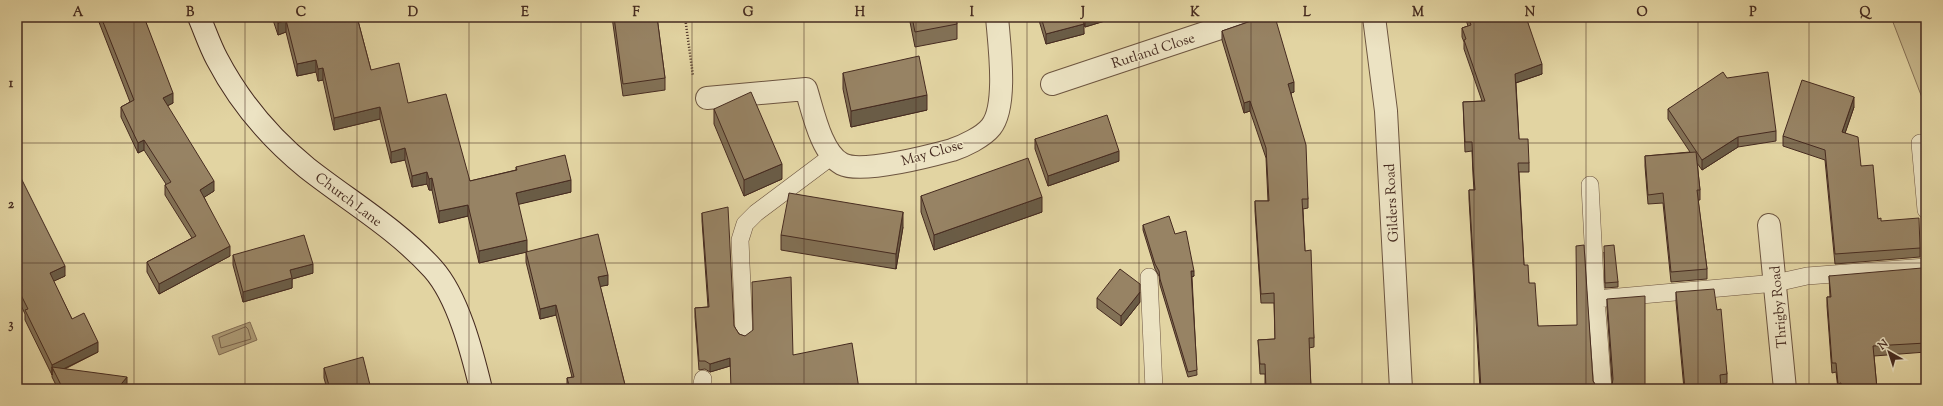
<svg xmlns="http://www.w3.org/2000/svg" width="1943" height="406" font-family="'Sorts Mill Goudy',serif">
  <rect width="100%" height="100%" fill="#e2d4a2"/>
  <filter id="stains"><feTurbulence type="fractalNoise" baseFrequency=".005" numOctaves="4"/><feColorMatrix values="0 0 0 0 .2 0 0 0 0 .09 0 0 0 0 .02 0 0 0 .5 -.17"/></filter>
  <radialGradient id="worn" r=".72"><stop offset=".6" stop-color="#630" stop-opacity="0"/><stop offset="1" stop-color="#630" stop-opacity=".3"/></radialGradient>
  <!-- green -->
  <path fill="#c7b78c" stroke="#867156" d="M1891 17H1926V108Z"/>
  <!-- water -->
  <path fill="#ad9b76" stroke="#846e54" d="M250 322 257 340 219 355 212 336Z"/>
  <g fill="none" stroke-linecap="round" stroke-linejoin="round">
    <!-- shore -->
    <path stroke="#7a634b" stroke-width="1" d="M246 327 248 329 251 339 221 348 219 338Z"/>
    <!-- lane casing -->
    <g stroke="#6d5540" stroke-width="18">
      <path id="lane" d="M1920 143 1926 210
        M1590 185 1596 299
        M1149 277 1154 389
        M744 334 740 240 745 224 756 213 832 156
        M701 389 703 379
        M1603 389 1596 299 1776 283 1807 276 1926 267"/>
    </g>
    <!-- street casing -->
    <g stroke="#6d5540" stroke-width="24">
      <path id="street" d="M1374 17 1386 111 1401 389
        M1052 84 1253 17
        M707 98 806 89C813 111 821 153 842 164 861 174 930 156 952 150 964 146 983 137 991 127 1008 106 999 43 997 17
        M1769 225 1785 389"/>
    </g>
    <!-- secondary casing -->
    <g stroke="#462b20" stroke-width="24">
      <path id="secondary" d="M199 17C205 31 210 46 217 59 239 101 270 138 307 168 349 201 397 229 433 269 458 297 472 352 481 389"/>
    </g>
    <!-- path -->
    <path stroke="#462b20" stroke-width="2.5" stroke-dasharray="1 2" stroke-linecap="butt" d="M685 17 693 76"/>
    <!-- lane -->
    <use href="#lane" stroke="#ece3c3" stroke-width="17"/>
    <!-- street -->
    <use href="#street" stroke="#ece3c3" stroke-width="22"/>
    <!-- secondary -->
    <use href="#secondary" stroke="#ece3c3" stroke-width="22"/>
  </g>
  <!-- wall -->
  <path fill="#827156" stroke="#462b20" d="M97 17H144L173 103 167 106 214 191 204 197 230 256 159 294 147 272V262L192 238 165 195V185L166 184 144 150 138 153 121 117V107L130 102Z
    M272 17H357L371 70 408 103 470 181 516 170V167L571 192 518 204 527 252 608 285 600 286 626 389H567V378L572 377 556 315 540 319 526 262V252L479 263 468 216 439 223 432 190H429L427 184 412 187 405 160 391 163 380 119 334 130 323 80 318 81 316 72 297 76 286 32 278 35Z
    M612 17H657L665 78V90L623 96Z
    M909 17H956L957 24V39L915 47Z
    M1038 17H1082L1084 34 1046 44Z
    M1082 17H1108V20L1085 27Z
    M1465 17H1526L1542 74 1516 83 1519 139 1529 163V172H1519L1524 265 1529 283 1538 326 1593 381 1598 389H1600H1480L1469 199V190H1474L1473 175 1472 151 1465 152 1463 102 1482 101 1464 49V42L1462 37V28L1468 26Z
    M1257 19 1294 92 1291 93 1308 199V208L1303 209 1305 251 1314 338V347L1309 348 1311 388 1316 389H1265V374H1260L1258 340 1275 339 1274 303H1261L1255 211V201H1268L1266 158 1250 111 1244 113 1222 40V31Z
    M843 73 927 110 851 127 843 89Z
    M1727 78 1776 131V141L1738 147 1702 170 1697 163 1700 190V200H1698L1707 269V279L1671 282 1663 203 1648 204 1645 166V156L1690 152 1668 119V109Z
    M1854 107 1845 133 1861 166 1878 219 1920 248V257L1835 264 1825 160 1783 146V136Z
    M714 109 782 179 744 196 714 124Z
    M1035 139 1119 161 1048 186 1035 149Z
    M17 180 65 276 53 281 72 319 98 352 65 369 127 387 125 389H58L52 377V374V375L25 320V314L17 297Z
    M921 196 1042 212 934 250 921 212Z
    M702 213 734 326 739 334 793 355 859 389 730 366 710 372 705 369 699 370 695 317V308L708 307 702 221Z
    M1143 225 1175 234 1194 276 1192 277 1197 375 1188 377 1160 285 1159 276 1155 269 1143 230Z
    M903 227 896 269 781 250V235Z
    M1604 252 1618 282V287L1605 288Z
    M233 255 313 273 292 279V288L243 302 233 265Z
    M1829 276 1926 293V352L1874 356 1877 389H1838L1836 372 1832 373 1827 306V297H1830Z
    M1676 292 1717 310 1727 374V383L1721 384V389H1684L1676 302Z
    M1097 298 1140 302 1121 326 1097 308Z
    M1607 299 1645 389 1612 385V382L1607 308Z
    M324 368 371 389H327L324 378Z"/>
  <!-- shaded-wall -->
  <path fill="#6a5c46" stroke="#462b20" d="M1101 17H1108V20L1085 27V21Z
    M286 20V32L278 35V23Z
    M1084 24V34L1046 44V34Z
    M316 60V72L297 76V64Z
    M1542 64V74L1515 83V74Z
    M323 68V80L318 81V69Z
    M1294 82V92L1288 94V84Z
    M173 93V103L163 108V98Z
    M927 95V110L851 127V111Z
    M1854 97V107L1842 142V132Z
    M1250 101V111L1244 113V103Z
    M380 107V119L334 130V118Z
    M1738 137V147L1702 170V160Z
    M144 140V150L138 153V143Z
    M405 148V160L391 163V152Z
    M1119 151V161L1048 186V176Z
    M782 164V179L744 196V180Z
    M427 172V184L412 187V176Z
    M432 178V190H429V179Z
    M571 180V192L516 205V193Z
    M214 181V191L200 200V190Z
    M1042 197V212L934 250V235Z
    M468 205V216L439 223V211Z
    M903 212V227L896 269V254Z
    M527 240V252L479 263V251Z
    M230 246V256L159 294V284Z
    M313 264V273L292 279V288L243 302V292L290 270Z
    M65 266V276L50 283V273Z
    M1191 271H1194V276L1191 277Z
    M608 275V285L598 287V277Z
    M1140 292V302L1121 326V316Z
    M556 305V315L540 319V309Z
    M98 342V352L55 373 52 367V375V365Z
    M730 358V366L710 372V364Z
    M127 377V387L125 389H117Z"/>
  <!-- building -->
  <path fill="#978364" stroke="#462b20" d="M101 17H144L173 93 163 98 214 181 200 190 230 246 159 284 147 262 196 236 165 185 171 182 144 140 138 143 121 107 134 100Z
    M276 17H357L371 70 399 63 408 103 446 94 470 181 517 170 516 167 565 155 571 180 516 193 527 240 479 251 468 205 439 211 432 178 429 179 427 172 412 176 405 148 391 152 380 107 334 118 323 68 318 69 316 60 297 64 286 20 278 23Z
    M614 17H657L665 78 623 84Z
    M912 17H956L957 24 915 32Z
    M1041 17H1082L1084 24 1046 34Z
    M1084 17H1101L1085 21Z
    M1260 17H1275L1294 82 1288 84 1306 145 1308 199H1302L1305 251 1311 250 1314 338H1309L1311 388H1316V389H1266L1265 364H1260L1258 340 1275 339 1274 293 1261 294 1255 201H1269L1266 148 1250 101 1244 103 1222 31 1257 19Z
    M1468 17H1526L1542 64 1515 74 1519 139H1528L1529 163H1518L1524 265H1528L1529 283H1535L1538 326 1577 325 1576 246 1584 245 1593 381 1598 389H1600H1481L1469 190H1475L1473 166 1472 142H1465L1463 102 1485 101 1464 40 1466 39 1462 28 1471 25Z
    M919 56 927 95 851 111 843 73Z
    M1723 72 1727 78 1768 72 1776 131 1738 137 1702 160 1668 109Z
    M1802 80 1854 97 1842 132 1858 137 1861 166 1873 165 1878 219 1881 218V221L1919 218 1920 248 1835 254 1825 150 1783 136Z
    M751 92 782 164 744 180 714 109Z
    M1107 115 1119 151 1048 176 1035 139Z
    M1696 152 1700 190H1697L1707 269 1671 272 1663 193 1648 195 1645 156Z
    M1028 158 1042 197 934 235 921 196Z
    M21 178 65 266 50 273 72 319 84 313 98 342 52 365 25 310 28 309 17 287V180Z
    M789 193 903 212 896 254 781 235Z
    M728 207 734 326 739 334 745 336 753 330 752 282 791 277 793 355 852 343 859 389H731L730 358 710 364 705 361H699L695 308 709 307 702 213Z
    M1169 216 1175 234 1186 231 1194 271H1191L1197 370 1188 372 1160 279 1159 271 1155 264 1143 225Z
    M598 234 608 275 598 277 626 389H570L567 378 574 377 556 305 540 309 526 252Z
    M304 235 313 264 290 270 292 278 243 292 233 255Z
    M1614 245 1618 282 1605 283 1604 246Z
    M1922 268 1926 293V343L1873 346 1877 389H1842L1841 383 1838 384 1836 363H1832L1827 297H1831L1829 276Z
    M1120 269 1140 284V292L1121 316 1097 298Z
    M1714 289 1717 310 1721 309 1727 374 1720 375 1721 389H1685L1676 292Z
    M1645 296V389H1605L1612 385 1613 379 1607 299Z
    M363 357 371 389H330L324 368Z
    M52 367 127 377 117 389H63Z"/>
  <!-- grid -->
  <path fill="none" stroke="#462b20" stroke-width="1" stroke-opacity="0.55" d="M134 17V389M245 17V389M357 17V389M469 17V389M581 17V389M692 17V389M804 17V389M916 17V389M1027 17V389M1139 17V389M1251 17V389M1362 17V389M1474 17V389M1586 17V389M1698 17V389M1809 17V389M17 143H1926M17 263H1926"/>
  <g text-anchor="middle" stroke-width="3" stroke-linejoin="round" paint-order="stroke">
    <!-- street labels -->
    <g font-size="14" fill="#462b20" stroke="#ece3c3">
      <text transform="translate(1153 50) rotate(-18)" y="5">Rutland Close</text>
      <text transform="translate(932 152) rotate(-16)" y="5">May Close</text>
      <text transform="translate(349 199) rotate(37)" y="5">Church Lane</text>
      <text transform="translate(1391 203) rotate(-93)" y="5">Gilders Road</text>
      <text transform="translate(1778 307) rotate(-95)" y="5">Thrigby Road</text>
    </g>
  </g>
  <!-- margin -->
  <rect width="1943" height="406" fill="none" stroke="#e2d4a2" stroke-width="44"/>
  <!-- north arrow -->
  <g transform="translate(1889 352) rotate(321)" stroke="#ece3c3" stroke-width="3" paint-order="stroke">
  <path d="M0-3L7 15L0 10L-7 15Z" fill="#462b20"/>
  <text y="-6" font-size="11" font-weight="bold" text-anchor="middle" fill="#462b20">N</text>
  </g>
  <rect x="22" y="22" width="1899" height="362" fill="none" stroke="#462b20" stroke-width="1.5"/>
  <g font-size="13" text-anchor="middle" font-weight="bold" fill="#462b20">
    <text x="78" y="16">A</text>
    <text x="190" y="16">B</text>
    <text x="301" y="16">C</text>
    <text x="413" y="16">D</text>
    <text x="525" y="16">E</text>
    <text x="636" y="16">F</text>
    <text x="748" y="16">G</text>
    <text x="860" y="16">H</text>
    <text x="972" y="16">I</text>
    <text x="1083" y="16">J</text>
    <text x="1195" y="16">K</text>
    <text x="1307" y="16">L</text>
    <text x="1418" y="16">M</text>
    <text x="1530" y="16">N</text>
    <text x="1642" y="16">O</text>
    <text x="1753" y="16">P</text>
    <text x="1865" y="16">Q</text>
    <text x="11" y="87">1</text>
    <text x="11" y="208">2</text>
    <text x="11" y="328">3</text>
  </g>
  <rect width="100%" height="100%" filter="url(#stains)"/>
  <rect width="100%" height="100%" fill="url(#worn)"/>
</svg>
